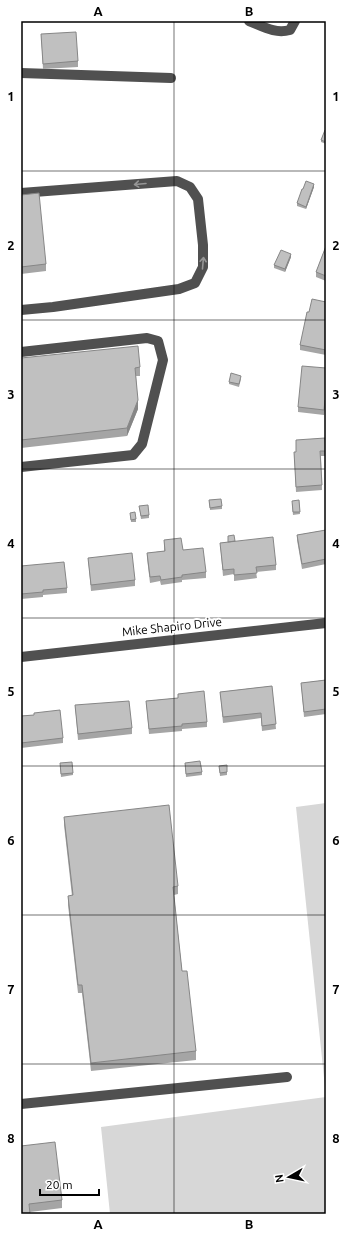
<svg xmlns="http://www.w3.org/2000/svg" width="347" height="1235" font-family="Ubuntu,sans-serif">
  <rect width="100%" height="100%" fill="#fff"/>
  <!-- green -->
  <path fill="#d7d7d7" d="M326 803V1214H110L101 1127 326 1097 296 807Z"/>
  <g fill="none" stroke-linecap="round" stroke-linejoin="round">
    <!-- minor -->
    <path stroke="#505050" stroke-width="10" d="M249 21C264 27 275 34 290 30L295 21
      M21 73 171 78
      M21 193 177 181 190 187 198 199 203 245V267L195 283 179 289 53 307 21 310
      M21 352 147 338 158 341 163 360 142 444 133 455 21 467
      M21 657 326 623
      M21 1104 287 1077"/>
  </g>
  <!-- wall -->
  <path fill="#a5a5a5" d="M41 34 78 61V67L43 69Z
    M326 130V144L321 142V140Z
    M314 187 306 209 297 206V203L303 189Z
    M21 195 46 264V271L21 274Z
    M326 246V281L316 277V272Z
    M291 257 285 272 274 268V265Z
    M326 302V355L300 350V345L309 312Z
    M21 358 140 367V376H136L138 409 127 436 21 448Z
    M326 368V406H325L324 415 298 412V407Z
    M241 379 239 387 229 384V382Z
    M325 438 326 456H321L322 490 296 492 294 452H296Z
    M209 500 222 506V509L210 510Z
    M299 500 300 514 293 515 292 504Z
    M139 506 149 515V518L141 519Z
    M130 513 136 519V522H131Z
    M326 530V564L302 569 297 540V535Z
    M164 540 183 550 206 572V578L182 580V582L161 585 160 581 150 583 147 558V553L164 551Z
    M235 541 276 565V570L256 572 257 578 234 581V574L223 576 220 543Z
    M88 558 135 580V586L91 591Z
    M21 566 67 588V593L43 595V597L21 599Z
    M326 680V714L304 717 301 683Z
    M272 686 276 729 262 731 261 718 223 723 220 692Z
    M178 694 207 722V727L182 729V731L149 734 146 701 178 698Z
    M75 705 132 728V734L78 740Z
    M34 715 63 738V743L21 748V716Z
    M185 763 202 772V775L186 777Z
    M227 765V775L220 776 219 766Z
    M60 766 73 773V775L61 777Z
    M64 817 178 886V894L174 895 182 971 196 1051V1060L91 1071 82 993H78L68 905V896H72L64 825Z
    M21 1146 62 1200V1208L30 1212Z"/>
  <!-- shaded-wall -->
  <path fill="#868686" d="M314 184V187L306 209V207Z
    M291 254V257L285 272V269Z
    M138 400V409L127 436V428Z"/>
  <!-- building -->
  <path fill="#c0c0c0" stroke="#868686" d="M76 32 78 61 43 64 41 34Z
    M325 130H326V142L321 140Z
    M306 181 314 184 306 207 297 203 302 189H303Z
    M39 193 46 264 21 267V195Z
    M326 246V276L316 272Z
    M281 250 291 254 285 269 274 265Z
    M312 299 326 302V350L300 345 307 312H309Z
    M138 346 140 367 135 368 138 400 127 428 21 440V358Z
    M302 366 326 368V400H325L324 410 298 407Z
    M231 373 241 376 239 384 229 382Z
    M325 438 326 451H320L322 485 296 487 294 452H296V440Z
    M221 499 222 506 210 508 209 500Z
    M299 500 300 512H293L292 501Z
    M148 505 149 515 141 516 139 506Z
    M135 512 136 519 131 520 130 513Z
    M326 530V559L302 564 297 535Z
    M234 535 235 541 228 542V536Z
    M273 537 276 565 256 567 257 573 234 575V569L223 570 220 543Z
    M181 538 183 550 203 548 206 572 182 575V577L161 580 160 576 150 577 147 553 165 551 164 540Z
    M132 553 135 580 91 585 88 558Z
    M64 562 67 588 43 590V592L21 594V566Z
    M326 680V709L304 712 301 683Z
    M272 686 276 724 262 726 261 713 223 717 220 692Z
    M204 691 207 722 182 724V726L149 729 146 701 178 698V694Z
    M129 701 132 728 78 734 75 705Z
    M60 710 63 738 21 743V716L34 715V713Z
    M200 761 202 772 186 774 185 763Z
    M72 762 73 773 61 774 60 763Z
    M227 765V772L220 773 219 766Z
    M169 805 178 886 173 887 182 971H187L196 1051 91 1063 82 985H78L68 896 73 895 64 817Z
    M55 1142 62 1200 29 1204 30 1214H21V1146Z"/>
  <!-- one-way arrows -->
  <defs><path id="oneway-shaft" d="M-6 0H5M1.5-3L5.5 0L1.5 3" fill="none" stroke-width="1.6" stroke-linecap="round" stroke-linejoin="round"/></defs>
  <g stroke="#969696">
    <use href="#oneway-shaft" transform="translate(140 184) rotate(175)"/>
    <use href="#oneway-shaft" transform="translate(203 263) rotate(-85)"/>
  </g>
  <!-- grid -->
  <path fill="none" stroke="#000" stroke-width="1" stroke-opacity="0.55" d="M174 21V1214M21 171H326M21 320H326M21 469H326M21 618H326M21 766H326M21 915H326M21 1064H326"/>
  <g text-anchor="middle" stroke-width="4" stroke-linejoin="round" paint-order="stroke">
    <!-- street labels -->
    <g font-size="12" fill="#000" stroke="#fff">
      <text transform="translate(172 627) rotate(-6)" y="4">Mike Shapiro Drive</text>
    </g>
  </g>
  <!-- border -->
  <rect width="347" height="1235" fill="none" stroke="#ffffff" stroke-width="44"/>
  <!-- north arrow -->
  <g transform="translate(289 1177) rotate(261)" stroke="#ffffff" stroke-width="3" paint-order="stroke">
  <path d="M0-3L7 15L0 10L-7 15Z" fill="#000000"/>
  <text y="-6" font-size="11" font-weight="bold" text-anchor="middle" fill="#000000">N</text>
  </g>
  <!-- scale -->
  <path d="M40 1189v6h59v-6" fill="none" stroke="#000000" stroke-width="2"/>
  <text x="46" y="1189" font-size="12" fill="#000000" stroke="#ffffff" stroke-width="3" paint-order="stroke">20 m</text>
  <rect x="22" y="22" width="303" height="1191" fill="none" stroke="#000" stroke-width="1.5"/>
  <g font-size="13" text-anchor="middle" font-weight="bold" fill="#000">
    <text x="98" y="16">A</text>
    <text x="249" y="16">B</text>
    <text x="11" y="101">1</text>
    <text x="336" y="101">1</text>
    <text x="11" y="250">2</text>
    <text x="336" y="250">2</text>
    <text x="11" y="399">3</text>
    <text x="336" y="399">3</text>
    <text x="11" y="548">4</text>
    <text x="336" y="548">4</text>
    <text x="11" y="696">5</text>
    <text x="336" y="696">5</text>
    <text x="11" y="845">6</text>
    <text x="336" y="845">6</text>
    <text x="11" y="994">7</text>
    <text x="336" y="994">7</text>
    <text x="11" y="1143">8</text>
    <text x="336" y="1143">8</text>
    <text x="98" y="1229">A</text>
    <text x="249" y="1229">B</text>
  </g>
</svg>
